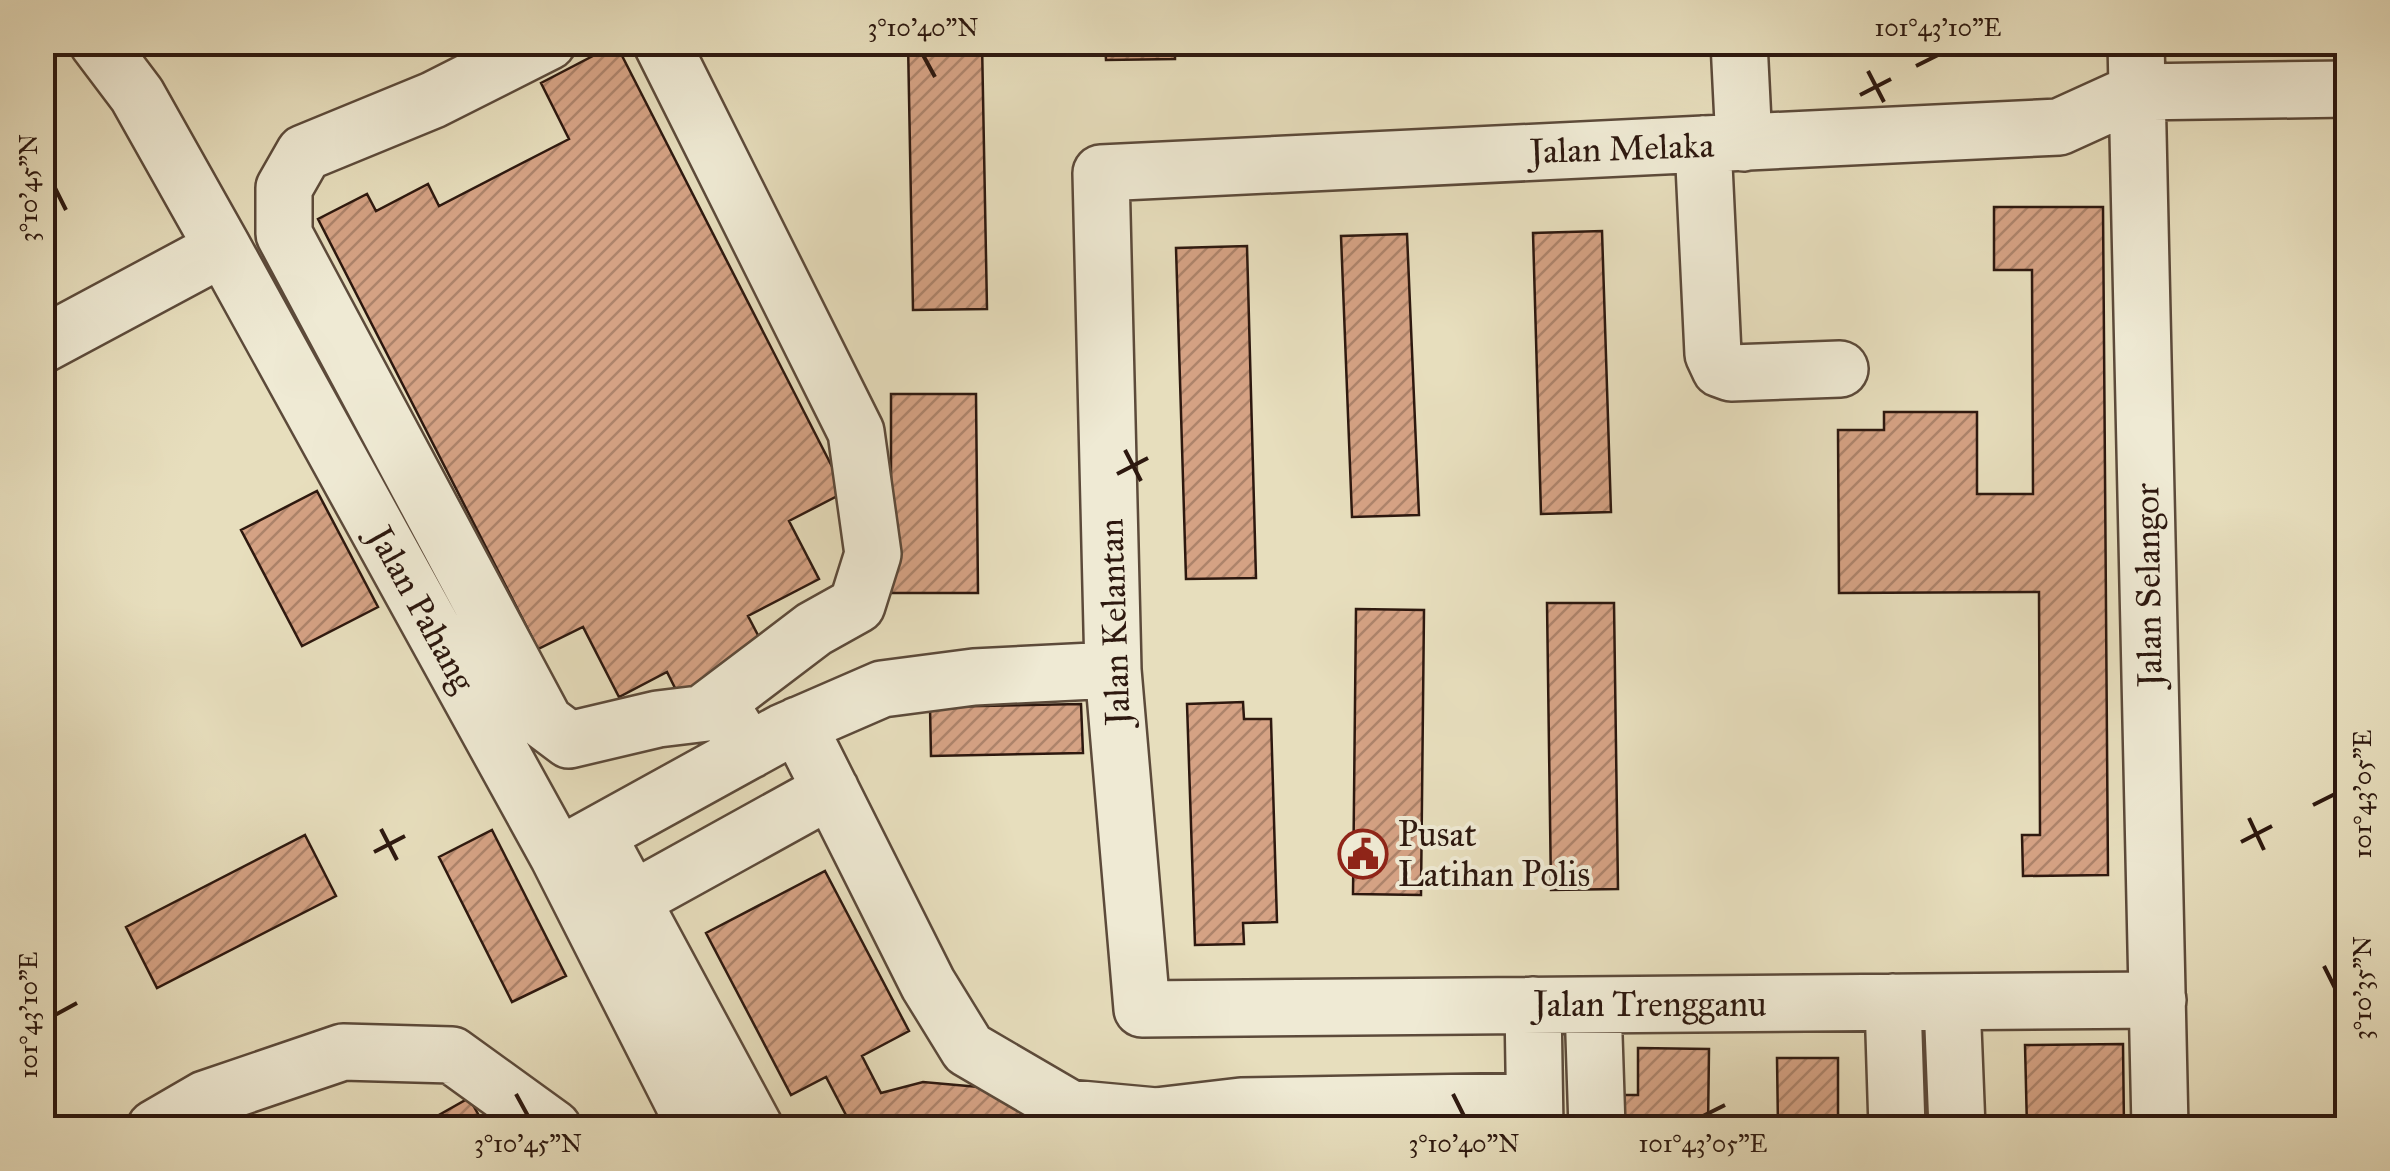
<svg xmlns="http://www.w3.org/2000/svg" width="2390" height="1171" font-family="'IM FELL Great Primer',serif">
  <defs>
    <pattern id="building-hatch" width="6" height="6" patternUnits="userSpaceOnUse" patternTransform="scale(2.5)"><rect width="6" height="6" fill="#d5a284"/><path d="M-1 1l2-2M0 6l6-6M5 7l2-2" fill="none" stroke="#ad836a"/></pattern>
  </defs>
  <rect width="100%" height="100%" fill="#e7debd"/>
  <filter id="stains"><feTurbulence type="fractalNoise" baseFrequency=".002" numOctaves="4"/><feColorMatrix values="0 0 0 0 .2 0 0 0 0 .09 0 0 0 0 .02 0 0 0 .5 -.17"/></filter>
  <radialGradient id="worn" r=".72"><stop offset=".6" stop-color="#630" stop-opacity="0"/><stop offset="1" stop-color="#630" stop-opacity=".3"/></radialGradient>
  <!-- building -->
  <path fill="url(#building-hatch)" stroke="#2d180f" stroke-width="2.5" d="M908 42H982L987 309 913 310Z
    M1105 42H1175V59L1106 60Z
    M2043 42H2118V45L2043 47Z
    M616 44 845 492 789 521 819 579 748 616 771 660 683 704 667 672 619 697 583 627 538 649 318 219 367 194 376 211 428 184 439 206 569 139 541 83Z
    M1994 207H2103L2108 875 2023 876 2022 835H2040L2039 592 1839 593 1838 430H1884V412H1977V494H2033L2032 270H1994Z
    M1602 231 1611 512 1541 514 1533 233Z
    M1407 234 1419 515 1352 517 1341 236Z
    M1247 246 1256 578 1186 579 1176 248Z
    M891 394H976L978 593H891Z
    M317 491 378 607 302 646 241 530Z
    M1547 603H1614L1618 889 1551 890Z
    M1356 609 1424 610 1421 895 1353 894Z
    M1243 702 1244 719H1271L1277 922 1243 923 1244 944 1195 945 1187 704Z
    M1081 704 1083 753 931 756 930 707Z
    M492 830 566 976 512 1002 439 857Z
    M305 835 336 896 157 988 126 927Z
    M825 871 909 1031 862 1056 881 1093 923 1082 979 1087 1032 1113 1044 1128H830L848 1119 826 1077 791 1095 706 933Z
    M2123 1044 2124 1128H2027L2025 1045Z
    M1638 1048 1709 1049 1708 1128H1646L1647 1120 1612 1119V1095H1638Z
    M1777 1058H1838V1128H1778Z
    M469 1098 486 1128H416Z"/>
  <g fill="none" stroke-linecap="round" stroke-linejoin="round">
    <!-- minor casing -->
    <g stroke="#5c4a3a" stroke-width="60">
      <path id="minor" d="M97 42 137 95 223 248 558 856 696 1128
        M548 42 433 100 304 153 284 188V234L545 722 569 740 658 719 724 711 749 751
        M661 42 856 432 873 554 857 605 814 629 706 711
        M1739 42 1744 143
        M2136 42 2160 1128
        M1703 144 1713 354 1720 369 1731 373 1840 369
        M42 345 223 248
        M798 725 928 984 968 1049 1069 1108 1156 1116 1241 1106 1534 1101
        M597 835 755 1128
        M558 856 783 732 882 689 974 677 1113 670
        M632 900 831 790
        M2158 1000 1142 1009 1113 670 1101 173 2059 127 2136 92 2348 89
        M1893 1002 1897 1128
        M1952 1002 1957 1128
        M1533 1005 1535 1128
        M1593 1005 1597 1128
        M155 1128 205 1099 343 1052 452 1055 553 1128"/>
    </g>
    <!-- minor -->
    <use href="#minor" stroke="#efead4" stroke-width="55"/>
  </g>
  <!-- ticks -->
  <path fill="none" stroke="#2d180f" stroke-width="4" d="M923 55 935 77M1916 66 1938 55M1868 71 1884 102M1860 95 1891 79M55 188 66 210M1125 450 1141 481M1117 474 1148 458M2313 805 2335 794M2249 818 2264 850M381 829 397 860M2241 842 2272 826M374 852 405 836M2324 966 2335 988M55 1015 77 1003M516 1094 528 1116M1453 1094 1464 1116M1703 1116 1725 1105"/>
  <!-- icons -->
  <defs>
    <g id="civic-ring" transform="scale(2.5)"><circle r="9.5" fill="#efead4" stroke="#8f2418" stroke-width="1.5"/><path d="M-.6-6.5H3V-4.5H.6V-3L4-1V1h2V6H-6V1h2V-1L-.6-3ZM-1.2 2.5V6h2.4V2.5Z" fill="#8f2418"/></g>
  </defs>
  <g fill-rule="evenodd">
    <use href="#civic-ring" x="1363" y="854"/>
  </g>
  <g text-anchor="middle" stroke-width="8" stroke-linejoin="round" paint-order="stroke">
    <!-- street labels -->
    <g font-size="35" fill="#2d180f" stroke="#efead4">
      <text transform="translate(1622 148) rotate(-2)" y="12">Jalan Melaka</text>
      <text transform="translate(2148 585) rotate(-91)" y="12">Jalan Selangor</text>
      <text transform="translate(422 609) rotate(61)" y="12">Jalan Pahang</text>
      <text transform="translate(1114 622) rotate(-92)" y="12">Jalan Kelantan</text>
      <text x="1650" y="1016">Jalan Trengganu</text>
    </g>
    <!-- poi labels -->
    <g font-size="35" fill="#2d180f" stroke="#efead4" text-anchor="start">
      <text x="1398" y="846">Pusat<tspan x="1398" dy="40">Latihan Polis</tspan></text>
    </g>
  </g>
  <!-- margin -->
  <rect width="2390" height="1171" fill="none" stroke="#e7debd" stroke-width="110"/>
  <rect x="55" y="55" width="2280" height="1061" fill="none" stroke="#2d180f" stroke-width="4"/>
  <g font-size="25" text-anchor="middle" fill="#2d180f">
    <text x="923" y="36">3°10'40"N</text>
    <text x="1938" y="36">101°43'10"E</text>
    <text transform="translate(28 188) rotate(-90)" y="9">3°10'45"N</text>
    <text transform="translate(2362 794) rotate(-90)" y="9">101°43'05"E</text>
    <text transform="translate(2362 988) rotate(-90)" y="9">3°10'35"N</text>
    <text transform="translate(28 1015) rotate(-90)" y="9">101°43'10"E</text>
    <text x="528" y="1152">3°10'45"N</text>
    <text x="1464" y="1152">3°10'40"N</text>
    <text x="1703" y="1152">101°43'05"E</text>
  </g>
  <rect width="100%" height="100%" filter="url(#stains)"/>
  <rect width="100%" height="100%" fill="url(#worn)"/>
</svg>
